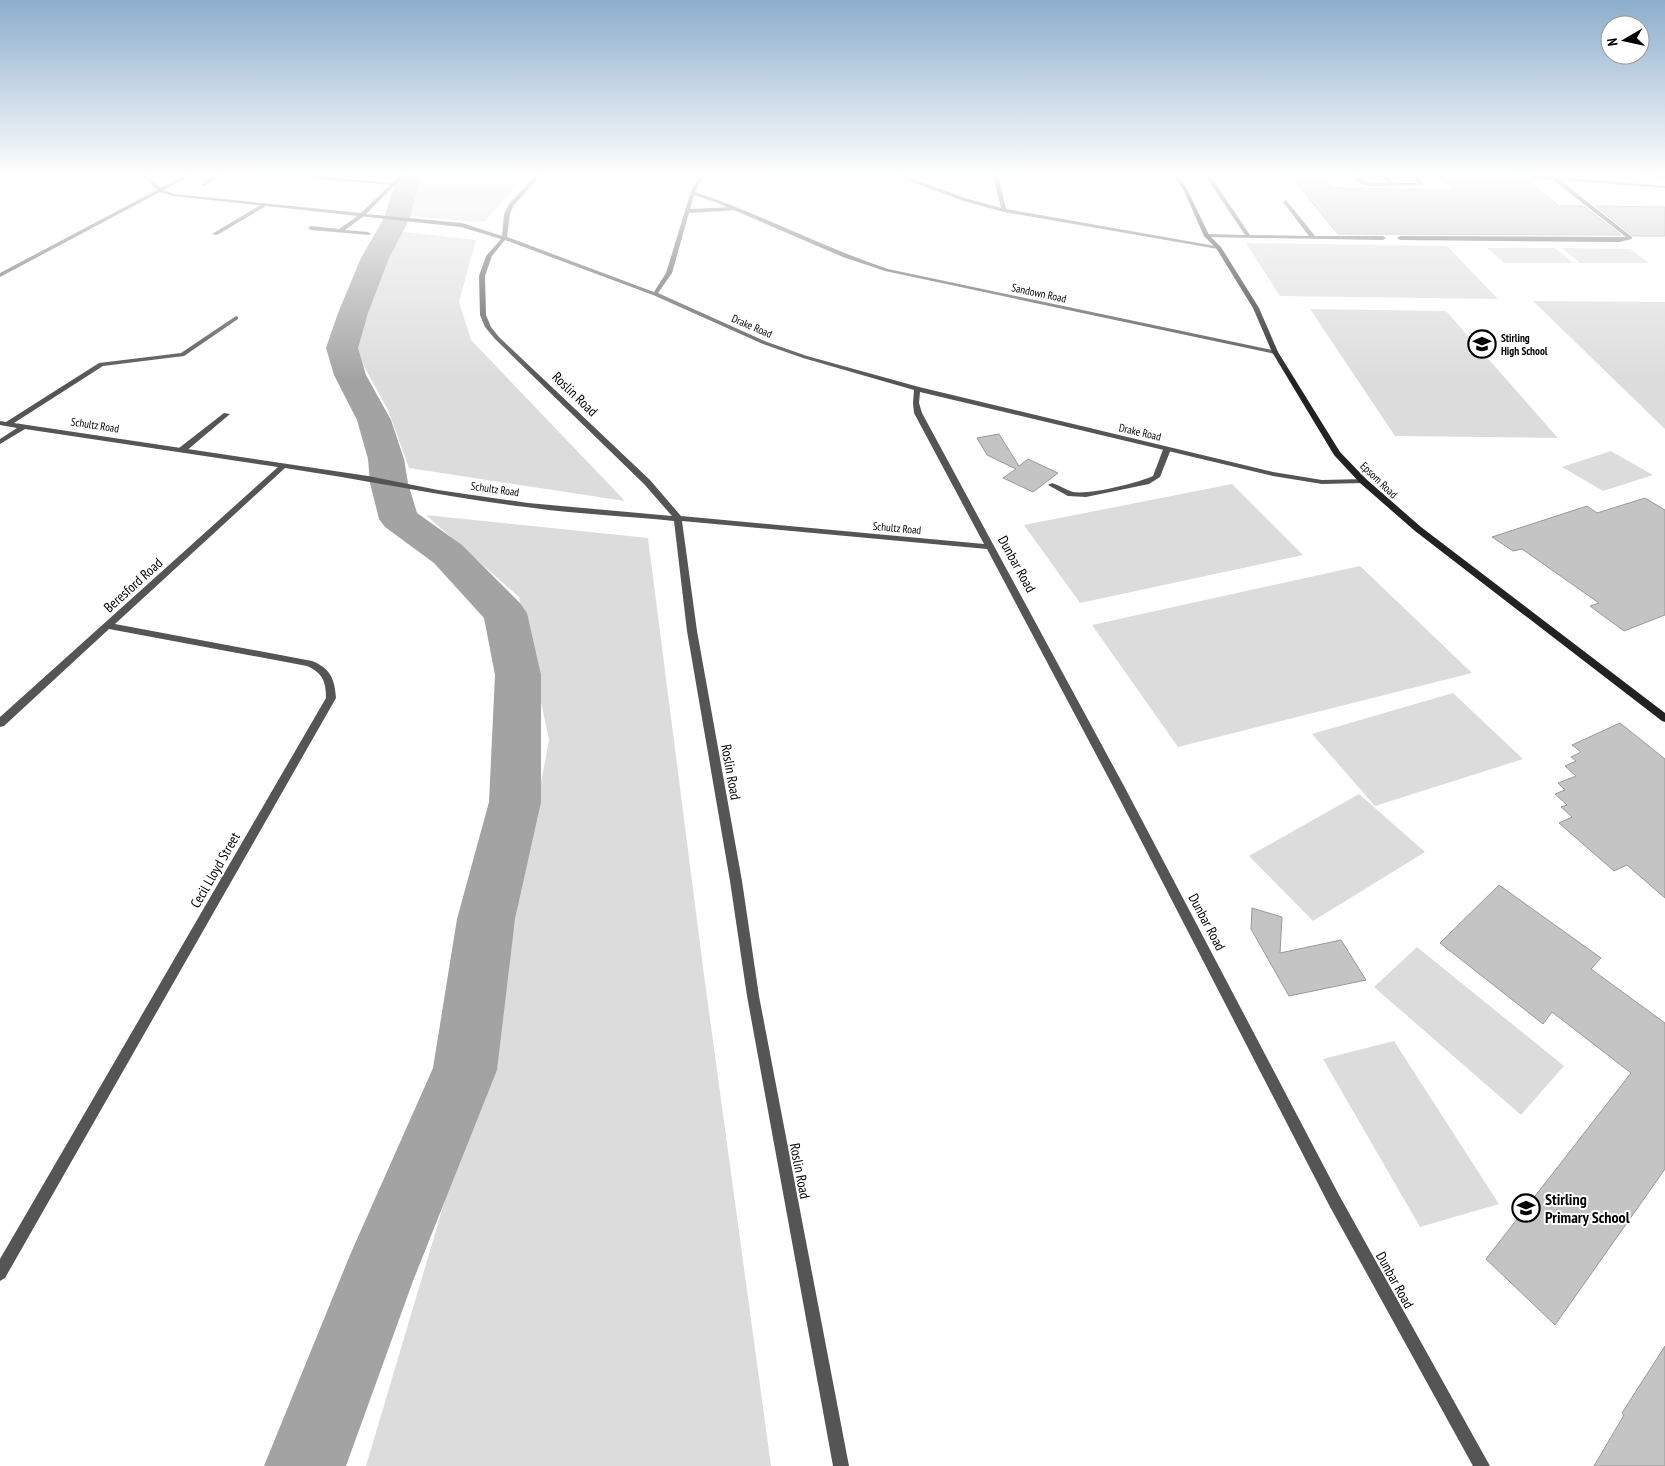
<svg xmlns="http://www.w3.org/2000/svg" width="1665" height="1466" font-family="'PT Sans Narrow',sans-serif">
  <rect width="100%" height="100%" fill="#fff"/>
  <!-- green -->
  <path fill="#dcdcdc" d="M409 174H527L485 221 471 222 384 213 388 208 393 194Z
    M396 231 476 240 459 302 471 340 625 501 409 468 388 410 350 341Z
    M1246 243 1447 246 1498 299 1280 296Z
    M1487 248H1555L1573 263H1504Z
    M1562 248 1630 249 1649 263H1580Z
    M1533 301 1665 302V429Z
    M1310 309 1446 311 1558 438 1395 436Z
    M1611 451 1653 475 1603 491 1562 467Z
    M1232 484 1303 555 1080 603 1024 525Z
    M426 515 648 538 704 975 771 1466H366L492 1042 549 740 519 597Z
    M1360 566 1472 673 1178 747 1092 625Z
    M1453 693 1523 759 1375 806 1312 734Z
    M1359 794 1425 852 1313 921 1249 856Z
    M1417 947 1564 1066 1521 1115 1374 987Z
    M1394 1041 1499 1204 1420 1227 1323 1059Z"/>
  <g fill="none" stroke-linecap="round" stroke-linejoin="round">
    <!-- river -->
    <path fill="#a3a3a3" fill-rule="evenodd" d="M401 174H424L419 184 410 218 389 258 368 313 358 348 366 375 391 420 404 459 408 483 417 513 462 545 520 603 527 613 541 675V802L515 919 497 1070 413 1281 346 1466H264L350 1255 433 1068 457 919 489 802 495 675 484 618 434 563 385 527 379 519 370 483 368 459 357 420 334 375 326 348 338 313 361 258 384 218 395 184Z"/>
  </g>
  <!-- building -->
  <path fill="#c4c4c4" stroke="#999" d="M1289 174H1320L1332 188 1454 190 1442 179 1527 180 1559 206H1583L1621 235 1338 234Z
    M1596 206 1665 207V236H1633Z
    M999 434 1019 466 1028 459 1058 473 1033 492 1003 478 1016 469 987 455 977 438Z
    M1645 498 1665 510V615L1624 631 1590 606 1599 603 1522 549 1513 551 1492 537 1587 506 1597 513Z
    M1620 723 1665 759V898L1627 865 1614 871 1559 823 1572 817 1561 807 1567 805 1555 794 1565 790 1558 783 1576 776 1565 766 1576 761 1571 757 1581 752 1572 745Z
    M1499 885 1601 958 1591 969 1665 1023V1169L1555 1325 1486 1259 1631 1073 1552 1012 1543 1024 1440 943Z
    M1252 908 1282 917 1280 953 1341 940 1366 980 1289 996 1251 929Z
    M1665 1346V1466H1594L1624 1415 1622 1413Z"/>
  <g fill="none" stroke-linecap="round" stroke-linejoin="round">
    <!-- lane -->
    <path fill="#555" fill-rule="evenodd" d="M217 174H223L204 186 200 185Z
      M1204 174H1209L1250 235 1309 236 1283 202 1286 200 1315 236H1383L1386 238 1383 240 1205 237 1204 236 1207 234 1245 235Z
      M1352 174H1357C1367 186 1373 183 1388 183L1380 174H1385L1393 183H1418L1412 174H1417L1424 184 1422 185 1368 186 1359 183Z
      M1496 174H1522L1665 186V188L1560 180 1632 237V239L1619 242 1400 240 1397 238 1400 236 1626 237 1553 180Z
      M310 176 392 183 394 184 392 185 308 178Z
      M264 203 266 206 217 235 212 234Z
      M736 207 738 210 688 213 685 211 688 209Z
      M362 213 364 216 345 230 368 232 371 234 370 235 311 230 308 228 311 226 339 229Z
      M224 413 230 414 185 452H179V448Z
      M1164 447H1167L1171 449 1160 477 1149 484 1086 497 1068 496 1048 485 1052 483C1059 485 1066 490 1073 492 1089 495 1138 483 1153 476Z"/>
    <!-- street -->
    <path fill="#555" fill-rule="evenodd" d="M141 174H146L161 188 187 174H193L164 190 174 194 361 213 401 174H406L366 214 462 223 502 236 504 214 509 204 537 174H542L514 205 510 214 507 237 654 292 666 273 692 188 702 174H707L702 180 695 192C761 214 822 247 888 269L1277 351 1278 352 1275 354 885 271 843 257 715 202 694 195 672 273 658 293 767 342 807 356 919 387 1273 472 1322 480 1366 479 1367 481 1363 483 1322 484 1273 476 920 392 919 403 922 413 1124 786 1339 1195 1490 1466H1473L1329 1205 1116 792 987 549 682 521 697 631 742 881 759 996 849 1466H833L747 996 730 881 687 631 674 521C625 516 575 514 526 507 445 497 366 480 285 468L115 624 312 661C330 668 335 679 336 698L5 1278 0 1281V1259L326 698C326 682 323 673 307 666L109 629 4 726 0 727V717L278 467 25 429 0 444V439L17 428 0 425V421L6 422 99 363 181 353 236 316 238 317V319L184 356 103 366 14 423 368 476 438 490 528 503 672 516 644 484 495 339 485 327 480 315 479 276 486 256 501 239 461 227 173 196 160 192 0 277V273L157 190ZM505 240 653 295 763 344 803 358 914 390 913 403 914 413 984 544 681 516 650 480 499 337 491 327 486 315 485 276 492 256Z
      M890 174H898L968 199 1001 208 993 174H998L1006 209 1221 247 1218 249 1004 212 964 201Z"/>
    <!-- secondary -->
    <path fill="#222" fill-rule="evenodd" d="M1173 174H1178L1188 191 1209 235 1221 247 1259 308 1278 352 1340 452 1366 479 1421 527 1665 713V722L1662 721 1415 531 1360 483 1334 455 1272 352 1253 308 1216 248 1204 236 1184 191Z
      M1634 174 1665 176V178L1636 175Z"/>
  </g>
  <!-- sky -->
  <linearGradient id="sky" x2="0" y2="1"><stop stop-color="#8cadcc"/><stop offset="0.46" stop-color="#fff"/><stop offset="1" stop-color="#fff" stop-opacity="0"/></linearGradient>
  <rect width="1665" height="380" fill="url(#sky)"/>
  <!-- icons -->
  <defs>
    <g id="school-ring" transform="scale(1.4375)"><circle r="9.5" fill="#fff" stroke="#000" stroke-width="1.5"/><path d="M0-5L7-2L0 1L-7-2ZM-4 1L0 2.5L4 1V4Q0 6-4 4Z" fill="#000"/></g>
  </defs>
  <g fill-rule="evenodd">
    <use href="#school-ring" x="1482" y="344"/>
    <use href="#school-ring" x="1526" y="1208"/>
  </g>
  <g text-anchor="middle" stroke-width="4" stroke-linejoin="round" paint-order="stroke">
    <!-- far-street labels -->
    <g font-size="11" fill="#000" stroke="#fff">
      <text transform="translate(1039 293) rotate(12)" y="4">Sandown Road</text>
      <text transform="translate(752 326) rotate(23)" y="4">Drake Road</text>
      <text transform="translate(95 425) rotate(9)" y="4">Schultz Road</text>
      <text transform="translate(1140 432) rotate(13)" y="4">Drake Road</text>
      <text transform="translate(1379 480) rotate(44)" y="4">Epsom Road</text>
      <text transform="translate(495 489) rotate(8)" y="4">Schultz Road</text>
      <text transform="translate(897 528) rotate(5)" y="4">Schultz Road</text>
    </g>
    <!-- far-poi labels -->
    <g font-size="11" font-weight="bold" fill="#000" stroke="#fff" text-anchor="start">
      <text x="1501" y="342">Stirling<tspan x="1501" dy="13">High School</tspan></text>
    </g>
    <!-- street labels -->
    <g font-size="14" fill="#000" stroke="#fff">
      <text transform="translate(575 394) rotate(44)" y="5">Roslin Road</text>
      <text transform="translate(1017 564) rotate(61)" y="5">Dunbar Road</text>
      <text transform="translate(133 585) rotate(-42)" y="5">Beresford Road</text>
      <text transform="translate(731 772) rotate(80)" y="5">Roslin Road</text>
      <text transform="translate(215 870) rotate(-60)" y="5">Cecil Lloyd Street</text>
      <text transform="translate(1207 922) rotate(62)" y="5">Dunbar Road</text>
      <text transform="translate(800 1171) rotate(79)" y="5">Roslin Road</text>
      <text transform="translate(1395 1280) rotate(61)" y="5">Dunbar Road</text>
    </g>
    <!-- near-poi labels -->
    <g font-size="16" font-weight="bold" fill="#000" stroke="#fff" text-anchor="start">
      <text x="1545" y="1205">Stirling<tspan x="1545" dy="18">Primary School</tspan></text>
    </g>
  </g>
  <!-- north arrow -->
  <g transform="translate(1625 40) rotate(261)"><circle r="24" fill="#ffffff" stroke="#999999"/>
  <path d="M0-4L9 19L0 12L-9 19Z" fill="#000000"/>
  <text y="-8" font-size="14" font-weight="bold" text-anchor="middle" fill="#000000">N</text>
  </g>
</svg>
